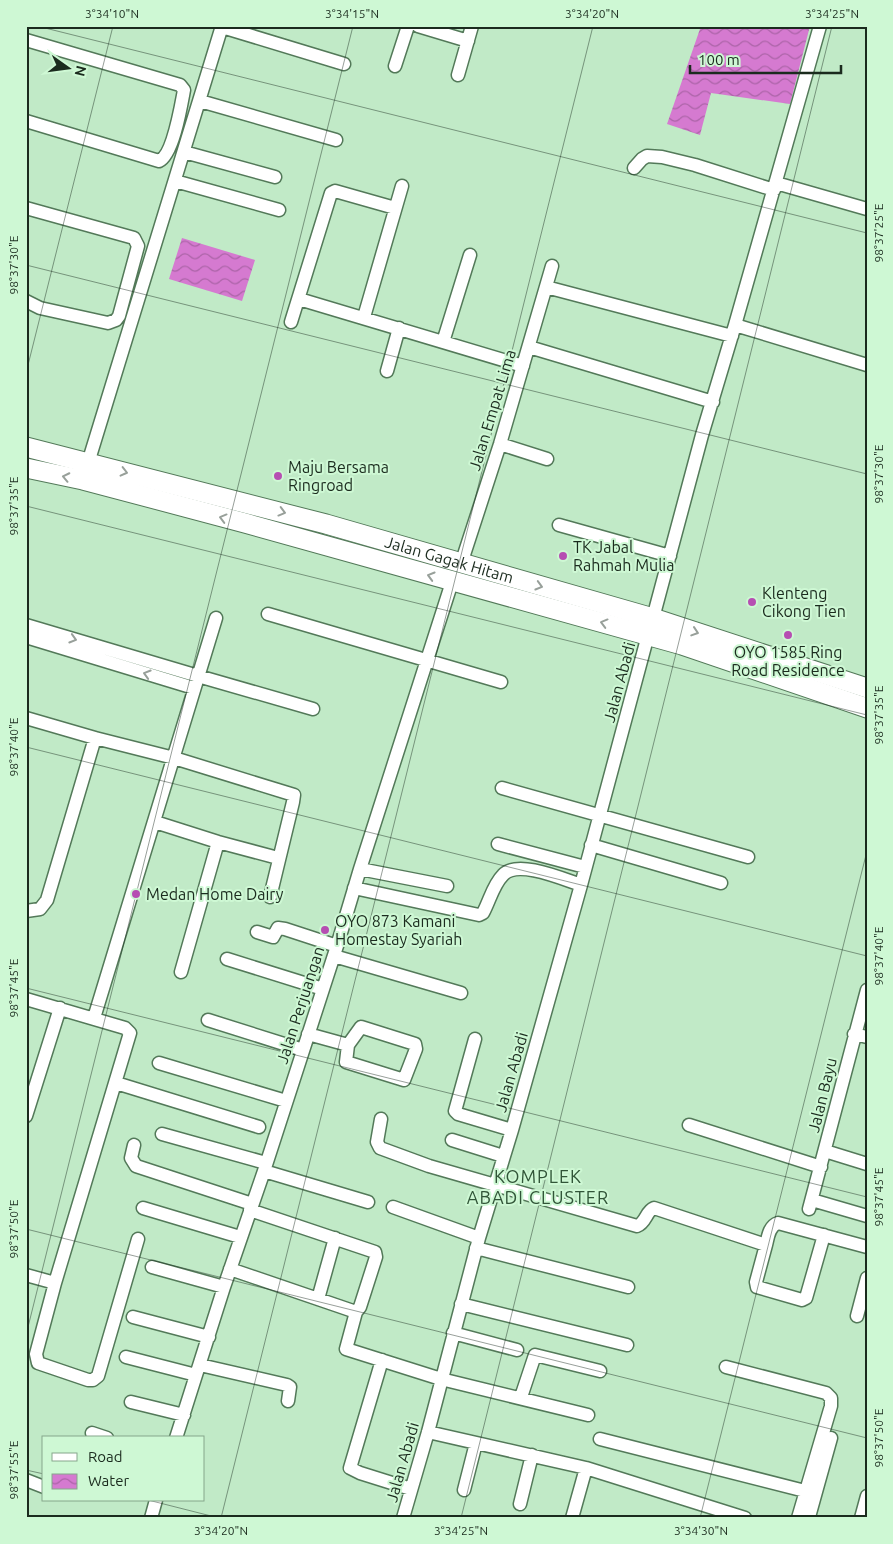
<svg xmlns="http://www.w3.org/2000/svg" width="893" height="1544" font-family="Ubuntu,sans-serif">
  <defs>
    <pattern id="water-waves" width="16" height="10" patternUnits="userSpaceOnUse" patternTransform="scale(1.25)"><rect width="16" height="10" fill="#d57ad0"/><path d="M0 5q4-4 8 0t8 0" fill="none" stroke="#ac64a8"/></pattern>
  </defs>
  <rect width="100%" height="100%" fill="#c1eac7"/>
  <!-- water -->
  <path fill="url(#water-waves)" d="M701 26H810L790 104 711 93 700 135 667 124Z
    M182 238 255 260 242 301 169 279Z"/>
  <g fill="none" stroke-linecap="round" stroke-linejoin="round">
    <!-- minor casing -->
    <g stroke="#537959" stroke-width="15">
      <path id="minor" d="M418 26 468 41
        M222 27 344 64
        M26 40 180 85 184 90C181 106 173 155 159 161L26 121
        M395 66 408 26
        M458 75 472 26
        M200 101 336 140
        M184 152 275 177
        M634 168 642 159 647 156 662 157 695 165 774 190
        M175 181 279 210
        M776 183 867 209
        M26 208 134 238 138 246 119 316 116 320 108 323 40 308 26 301
        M546 287 732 336
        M299 299 523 366
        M364 317 402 186
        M291 322 331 193 335 191 395 208
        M735 325 867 365
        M443 342 470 255
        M529 347 713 402
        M387 371 399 328
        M500 444 547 459
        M88 463 222 26
        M559 525 670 556
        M461 564 500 444 552 266
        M268 614 501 682
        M653 618 702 435 735 325 820 26
        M26 625 198 676 313 709
        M26 637 194 688
        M26 718 95 738 174 758 294 795 293 802 270 897
        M502 788 748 857
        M155 822 218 842 278 858
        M498 844 585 867
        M591 845 721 883
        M360 869 447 886
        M354 888 479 915 483 913C490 900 493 885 503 875 517 859 563 879 581 885
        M26 911 40 909 47 900 95 738
        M257 932 273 937 278 928 285 929 337 946
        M334 956 461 993
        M227 959 323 989
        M181 972 218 842
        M26 999 125 1028 130 1033 55 1283 36 1354 38 1363 88 1380H93L98 1376 138 1239
        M94 1018 216 618
        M208 1020 303 1050
        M361 1027 415 1044 416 1049 404 1080 346 1062 348 1045Z
        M308 1034 348 1045
        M854 1034 867 1037
        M475 1039 455 1111 458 1114 512 1130
        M159 1063 286 1101
        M116 1083 259 1127
        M26 1116 60 1008
        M381 1119 377 1142 380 1148 429 1166 637 1226C646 1223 646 1211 654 1208L766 1245C768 1237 769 1226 778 1223L867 1247
        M689 1125 821 1167
        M162 1134 266 1163
        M452 1140 503 1156
        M134 1145 131 1158 136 1166 252 1204
        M825 1151 867 1164
        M264 1171 368 1202
        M812 1200 867 1216
        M393 1207 479 1238
        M143 1208 240 1237
        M809 1209 867 990
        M250 1210 375 1252 376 1257 360 1307 356 1312 346 1349 441 1379 588 1415
        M766 1245 756 1282 757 1287 802 1300 806 1298 824 1235
        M476 1248 628 1287
        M152 1267 224 1287
        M230 1269 356 1312
        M26 1275 55 1283
        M318 1299 335 1238
        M461 1304 627 1345
        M857 1316 867 1278
        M133 1317 209 1337
        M453 1333 517 1350
        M126 1357 196 1375
        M382 1360 350 1468 360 1473 411 1489
        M200 1365 287 1385 290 1387 288 1401
        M726 1367 826 1393 831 1398V1406L798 1518
        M521 1397 535 1355 600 1371
        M131 1402 184 1415
        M428 1432 586 1468 745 1518
        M92 1433 107 1438
        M176 1438 224 1287 264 1171 337 946 360 869 452 582
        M600 1439 805 1491
        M26 1480 44 1487
        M464 1490 476 1443
        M520 1504 532 1455
        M809 1517 831 1438
        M151 1518 156 1500
        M403 1518 428 1432 479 1238 512 1130 581 885 648 635
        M572 1518 586 1468
        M861 1518 867 1496"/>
    </g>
    <!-- highway casing -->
    <g stroke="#537959" stroke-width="21">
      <g id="highway">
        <path id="s1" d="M26 447 326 524 653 618 867 688"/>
        <path d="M26 468 83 480 245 523 682 645 867 708"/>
      </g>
    </g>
    <!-- minor -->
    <use href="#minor" stroke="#fff" stroke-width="12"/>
    <!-- highway -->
    <use href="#highway" stroke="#fff" stroke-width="19"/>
  </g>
  <!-- one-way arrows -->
  <defs><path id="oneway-chevron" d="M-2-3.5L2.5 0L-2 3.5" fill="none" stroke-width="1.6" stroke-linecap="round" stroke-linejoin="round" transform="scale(1.25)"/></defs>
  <g stroke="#98a09a">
    <use href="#oneway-chevron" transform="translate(124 472) rotate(14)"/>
    <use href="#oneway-chevron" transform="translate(66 477) rotate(-168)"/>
    <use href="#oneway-chevron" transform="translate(282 512) rotate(15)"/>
    <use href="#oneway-chevron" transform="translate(223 518) rotate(-165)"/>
    <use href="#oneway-chevron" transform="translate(431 576) rotate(-164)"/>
    <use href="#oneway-chevron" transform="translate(539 586) rotate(16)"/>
    <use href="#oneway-chevron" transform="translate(604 623) rotate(-165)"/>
    <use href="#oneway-chevron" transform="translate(695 632) rotate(18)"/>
    <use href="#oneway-chevron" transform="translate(73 639) rotate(17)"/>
    <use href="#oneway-chevron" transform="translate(147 674) rotate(-163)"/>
  </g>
  <!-- ticks -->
  <path fill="none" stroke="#1b2b1e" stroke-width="1" stroke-opacity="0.45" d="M37 26 867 233M26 265 867 474M26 373 113 26M26 506 867 715M26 747 867 956M26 988 867 1197M26 1229 867 1438M26 1335 353 26M26 1470 44 1474M148 1500 219 1518M221 1518 593 26M461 1518 832 26M700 1518 867 851"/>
  <!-- markers -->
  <g fill="#b64eb2" stroke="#cef8d4" stroke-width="2">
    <circle cx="278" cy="476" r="5"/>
    <circle cx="563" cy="556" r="5"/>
    <circle cx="752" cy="602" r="5"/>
    <circle cx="788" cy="635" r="5"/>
    <circle cx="136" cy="894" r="5"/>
    <circle cx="325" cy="930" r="5"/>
  </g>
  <g text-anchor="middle" stroke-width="4" stroke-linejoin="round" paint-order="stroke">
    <!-- street labels -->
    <g font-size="16" fill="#1b2b1e" stroke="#cef8d4">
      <text transform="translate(492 410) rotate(-73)" y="6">Jalan Empat Lima</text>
      <text dy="6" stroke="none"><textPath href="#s1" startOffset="438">Jalan Gagak Hitam</textPath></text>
      <text transform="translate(619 682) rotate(-75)" y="6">Jalan Abadi</text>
      <text transform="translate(300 1005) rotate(-72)" y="6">Jalan Perjuangan</text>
      <text transform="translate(511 1072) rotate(-74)" y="6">Jalan Abadi</text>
      <text transform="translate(822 1095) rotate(-76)" y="6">Jalan Bayu</text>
      <text transform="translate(402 1462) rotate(-74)" y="6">Jalan Abadi</text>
    </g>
    <!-- poi labels -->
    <g font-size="16" fill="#1b2b1e" stroke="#cef8d4" text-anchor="start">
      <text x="288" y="473">Maju Bersama<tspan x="288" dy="18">Ringroad</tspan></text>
      <text x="573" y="553">TK Jabal<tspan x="573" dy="18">Rahmah Mulia</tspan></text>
      <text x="762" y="599">Klenteng<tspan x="762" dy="18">Cikong Tien</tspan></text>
      <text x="788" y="658" text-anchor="middle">OYO 1585 Ring<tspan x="788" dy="18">Road Residence</tspan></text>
      <text x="146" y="900">Medan Home Dairy</text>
      <text x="335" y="927">OYO 873 Kamani<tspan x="335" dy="18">Homestay Syariah</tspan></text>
    </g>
    <!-- neighbourhood labels -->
    <g font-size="18" letter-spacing="1" fill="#315538" stroke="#cef8d4">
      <text x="538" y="1183">KOMPLEK<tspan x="538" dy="21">ABADI CLUSTER</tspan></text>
    </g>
  </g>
  <!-- border -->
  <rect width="893" height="1544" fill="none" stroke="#cef8d4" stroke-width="55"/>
  <!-- legend -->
  <rect x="42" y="1436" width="162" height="65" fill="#cef8d4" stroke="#86a68b"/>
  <rect x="52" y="1453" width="25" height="8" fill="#ffffff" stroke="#86a68b"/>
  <text x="88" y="1462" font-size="15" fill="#1b2b1e">Road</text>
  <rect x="52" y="1474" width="25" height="15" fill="url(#water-waves)" stroke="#86a68b"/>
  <text x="88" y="1486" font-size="15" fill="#1b2b1e">Water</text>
  <!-- north arrow -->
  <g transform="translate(68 68) rotate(104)" stroke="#cef8d4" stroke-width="4" paint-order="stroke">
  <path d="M0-4L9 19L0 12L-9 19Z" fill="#1b2b1e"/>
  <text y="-8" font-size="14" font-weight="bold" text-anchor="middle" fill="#1b2b1e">N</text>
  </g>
  <!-- scale -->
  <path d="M690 65v8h151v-8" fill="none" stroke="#1b2b1e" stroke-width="2.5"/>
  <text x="698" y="65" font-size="15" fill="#1b2b1e" stroke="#cef8d4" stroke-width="4" paint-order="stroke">100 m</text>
  <rect x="28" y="28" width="838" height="1488" fill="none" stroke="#1b2b1e" stroke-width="2"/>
  <g font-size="12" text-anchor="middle" fill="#1b2b1e">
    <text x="112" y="18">3°34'10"N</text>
    <text x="352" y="18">3°34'15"N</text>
    <text x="592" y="18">3°34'20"N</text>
    <text x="832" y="18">3°34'25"N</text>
    <text transform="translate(879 233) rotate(-90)" y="4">98°37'25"E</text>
    <text transform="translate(14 265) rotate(-90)" y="4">98°37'30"E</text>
    <text transform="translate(879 474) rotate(-90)" y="4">98°37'30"E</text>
    <text transform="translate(14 506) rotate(-90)" y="4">98°37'35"E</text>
    <text transform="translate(879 715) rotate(-90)" y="4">98°37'35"E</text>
    <text transform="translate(14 747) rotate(-90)" y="4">98°37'40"E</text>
    <text transform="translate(879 956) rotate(-90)" y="4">98°37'40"E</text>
    <text transform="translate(14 988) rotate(-90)" y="4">98°37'45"E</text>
    <text transform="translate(879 1197) rotate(-90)" y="4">98°37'45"E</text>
    <text transform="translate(14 1229) rotate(-90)" y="4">98°37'50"E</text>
    <text transform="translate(879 1438) rotate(-90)" y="4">98°37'50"E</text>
    <text transform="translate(14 1470) rotate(-90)" y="4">98°37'55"E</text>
    <text x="221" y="1535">3°34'20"N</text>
    <text x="461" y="1535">3°34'25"N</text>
    <text x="701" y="1535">3°34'30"N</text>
  </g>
</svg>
